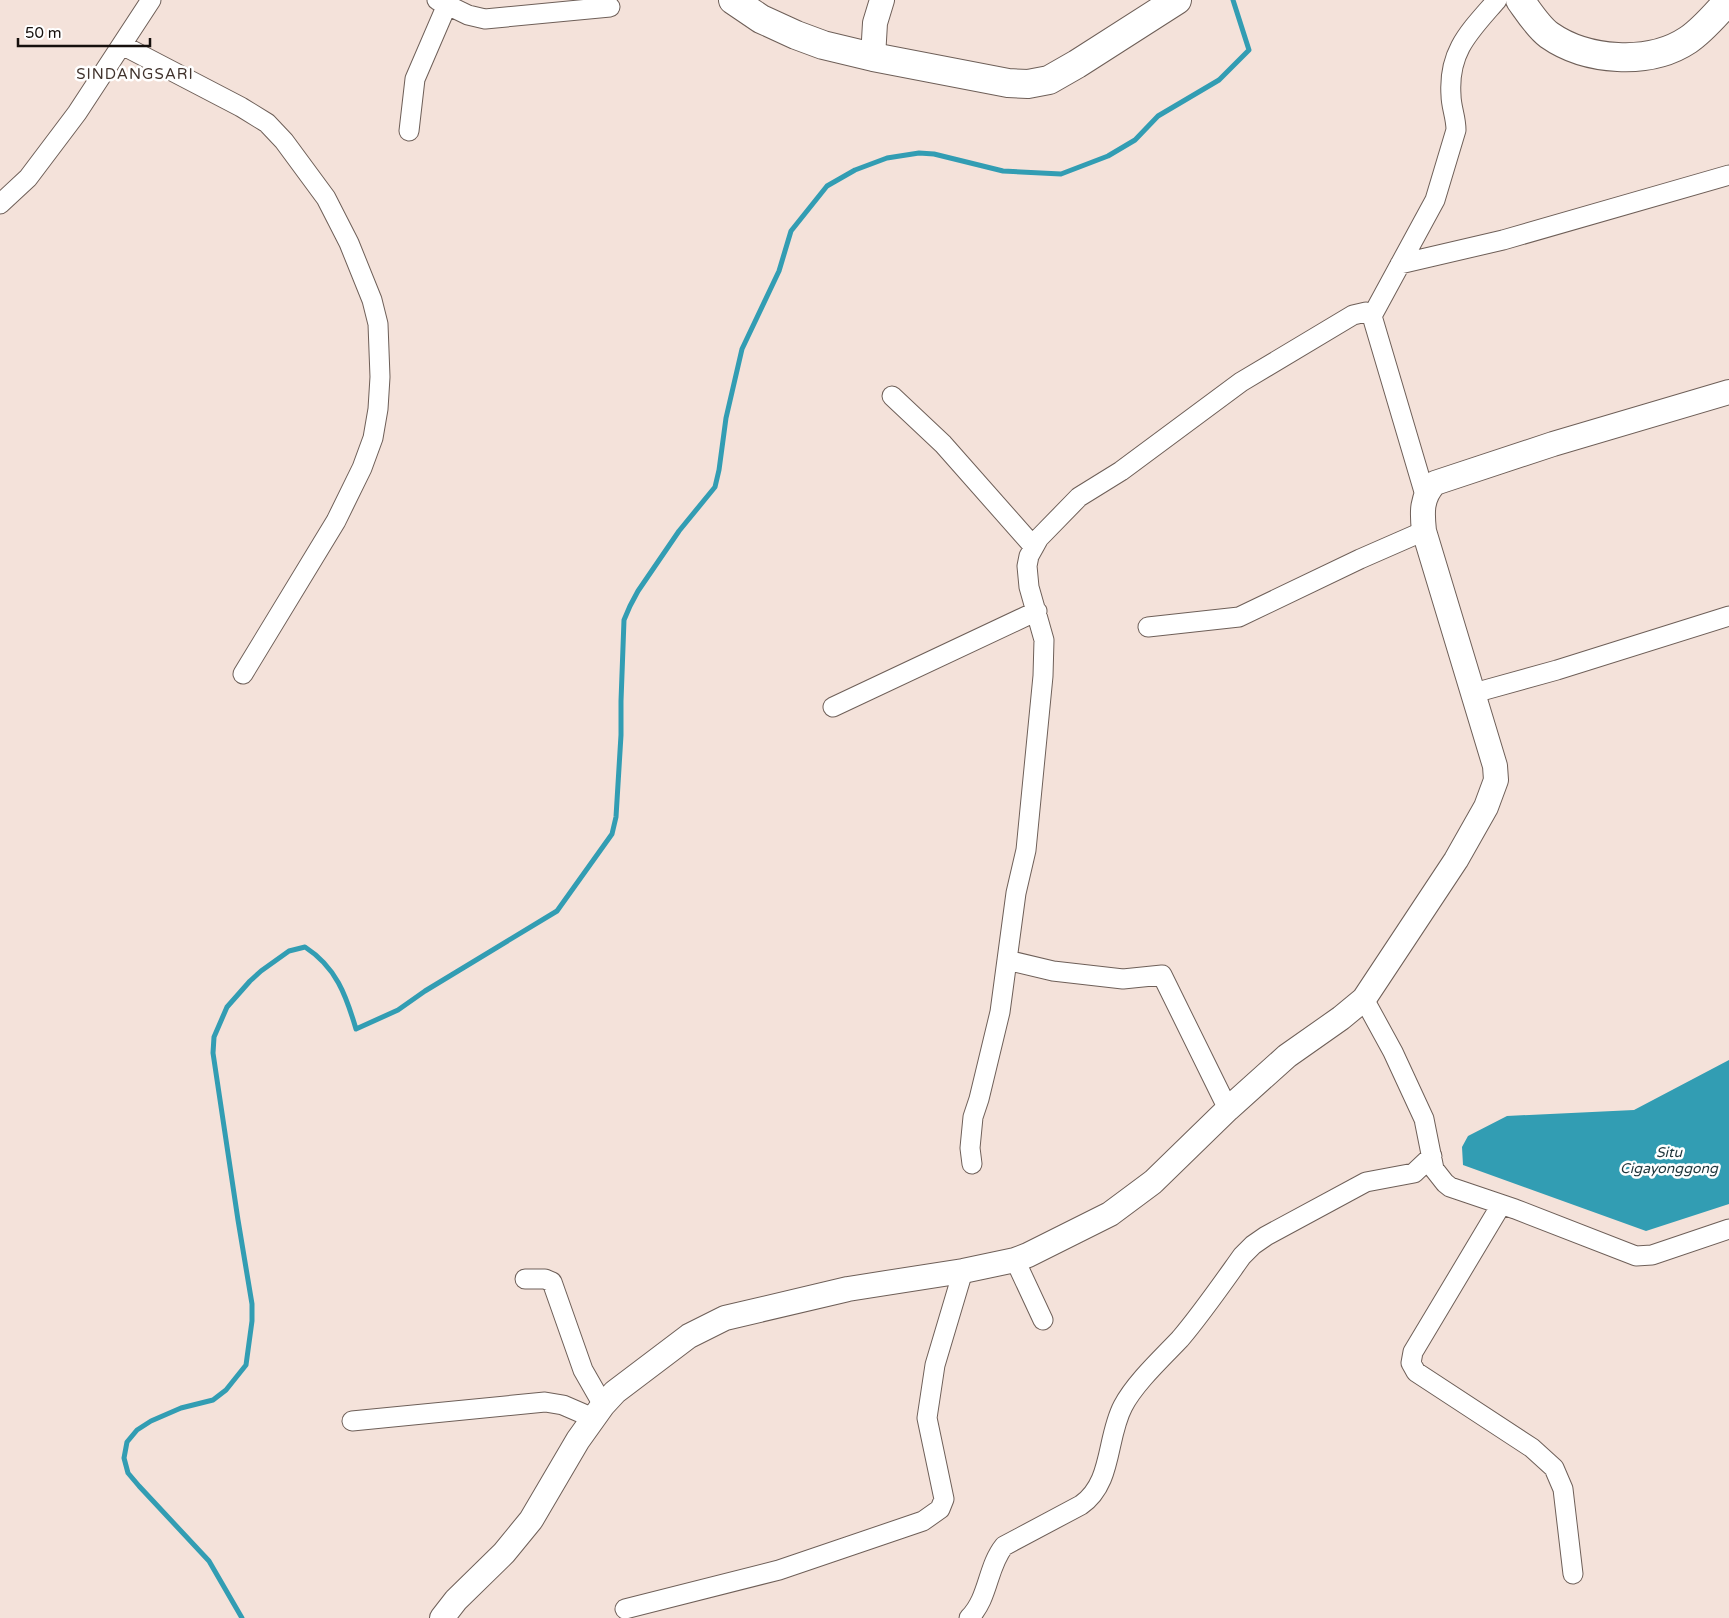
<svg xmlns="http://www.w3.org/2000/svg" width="1729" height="1618" font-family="'Varela Round',sans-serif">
  <rect width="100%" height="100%" fill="#f4e2da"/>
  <!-- water -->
  <path fill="#329db3" d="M1729 1060V1204L1646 1231 1463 1165 1462 1147 1468 1136 1507 1116 1634 1110Z"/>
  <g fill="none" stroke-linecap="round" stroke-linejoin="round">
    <!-- stream -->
    <path stroke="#329db3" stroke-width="5" d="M242 1618 209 1561 139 1486 128 1473 124 1458 127 1442 137 1430 151 1421 181 1408 213 1400 226 1390 246 1365 252 1321V1304L238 1220 213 1053 214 1037 227 1007 250 981 261 971 289 951 305 947C336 967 346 995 356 1029L398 1010 425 991 557 911 612 834 616 817 621 735V701L624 620 630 606 638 591 679 531 715 487 719 470 726 418 742 349 779 271 791 231 827 186 855 170 887 158 919 153 934 154 1003 171 1061 174 1108 156 1135 140 1158 116 1219 80 1249 50 1233 0"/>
    <!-- minor casing -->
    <g stroke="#6e5f58" stroke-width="21">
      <path id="minor" d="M437 0 468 15 485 19 610 7
        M122 45 241 107 267 123 284 141 326 198 349 243 372 300 378 324 380 377 378 409 373 438 362 468 336 521 243 674
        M409 131 415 79 449 0
        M0 204 28 178 77 113 151 0
        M1400 264 1503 240 1729 175
        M1372 316 1435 200 1456 130C1456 117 1451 107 1451 95 1448 51 1470 31 1497 0
        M892 396 943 444 1034 547
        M1148 627 1239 617 1360 559 1424 531
        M1474 693 1557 670 1729 616
        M833 707 1037 611
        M1007 960 1053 971 1123 979 1162 975 1228 1109
        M1364 999 1393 1052 1424 1119 1434 1169 1445 1183 1450 1187 1515 1209 1636 1256 1652 1255 1729 1229
        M972 1164 970 1148 973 1117 979 1099 1000 1012 1016 893 1026 850 1043 676 1044 640 1029 587 1027 566 1029 556 1039 538 1079 497 1121 471 1241 382 1353 315 1366 312 1372 316 1425 495
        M1501 1205 1413 1352 1411 1363 1416 1372 1532 1448 1554 1468 1563 1489 1573 1574
        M1015 1260 1043 1320
        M525 1279H545L552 1282 583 1370 603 1405
        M352 1421 545 1402 563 1405 593 1418
        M625 1609 779 1570 923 1521 940 1509 944 1499 927 1418 935 1365 963 1271
        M969 1618C989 1598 987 1567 1004 1546L1081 1505C1113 1483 1106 1438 1123 1406 1135 1383 1162 1358 1180 1339 1202 1313 1222 1284 1242 1256L1253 1245 1266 1236 1366 1182 1414 1173 1432 1156"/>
    </g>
    <!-- tertiary casing -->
    <g stroke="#6e5f58" stroke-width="26">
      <path id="tertiary" d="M873 57 875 23 882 0
        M442 1618 456 1600 504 1553 531 1520 578 1440 603 1405 615 1392 689 1336 725 1318 848 1289 963 1271 1015 1260 1028 1255 1110 1214 1153 1182 1228 1109 1287 1056 1341 1018 1364 999 1456 860 1486 807 1496 780 1495 766 1424 531C1422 513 1421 497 1435 483L1553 444 1729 392"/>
    </g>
    <!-- primary casing -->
    <g stroke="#6e5f58" stroke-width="30">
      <path id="primary" d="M733 0 761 19 796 35 823 45 873 57 1008 83 1028 84 1049 80 1077 64 1177 0
        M1520 0C1528 11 1538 27 1549 35 1586 61 1649 66 1688 40 1703 30 1716 14 1729 0"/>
    </g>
    <!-- minor -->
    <use href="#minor" stroke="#fff" stroke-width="19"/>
    <!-- tertiary -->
    <use href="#tertiary" stroke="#fff" stroke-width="24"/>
    <!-- primary -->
    <use href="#primary" stroke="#fff" stroke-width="28"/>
  </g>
  <g text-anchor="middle" stroke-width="5" stroke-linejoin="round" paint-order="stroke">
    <!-- water labels -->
    <g font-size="14" font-style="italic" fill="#1f363c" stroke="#fff">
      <text x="1669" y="1157">Situ<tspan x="1669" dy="16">Cigayonggong</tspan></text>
    </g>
    <!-- quarter labels -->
    <g font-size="15" letter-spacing="1" fill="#41332d" stroke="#fff">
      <text x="135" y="79">SINDANGSARI</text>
    </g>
  </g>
  <!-- scale -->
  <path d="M18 38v8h132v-8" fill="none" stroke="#16100d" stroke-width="2.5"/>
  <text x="25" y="38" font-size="15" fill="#16100d" stroke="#ffffff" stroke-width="4" paint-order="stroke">50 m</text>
</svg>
